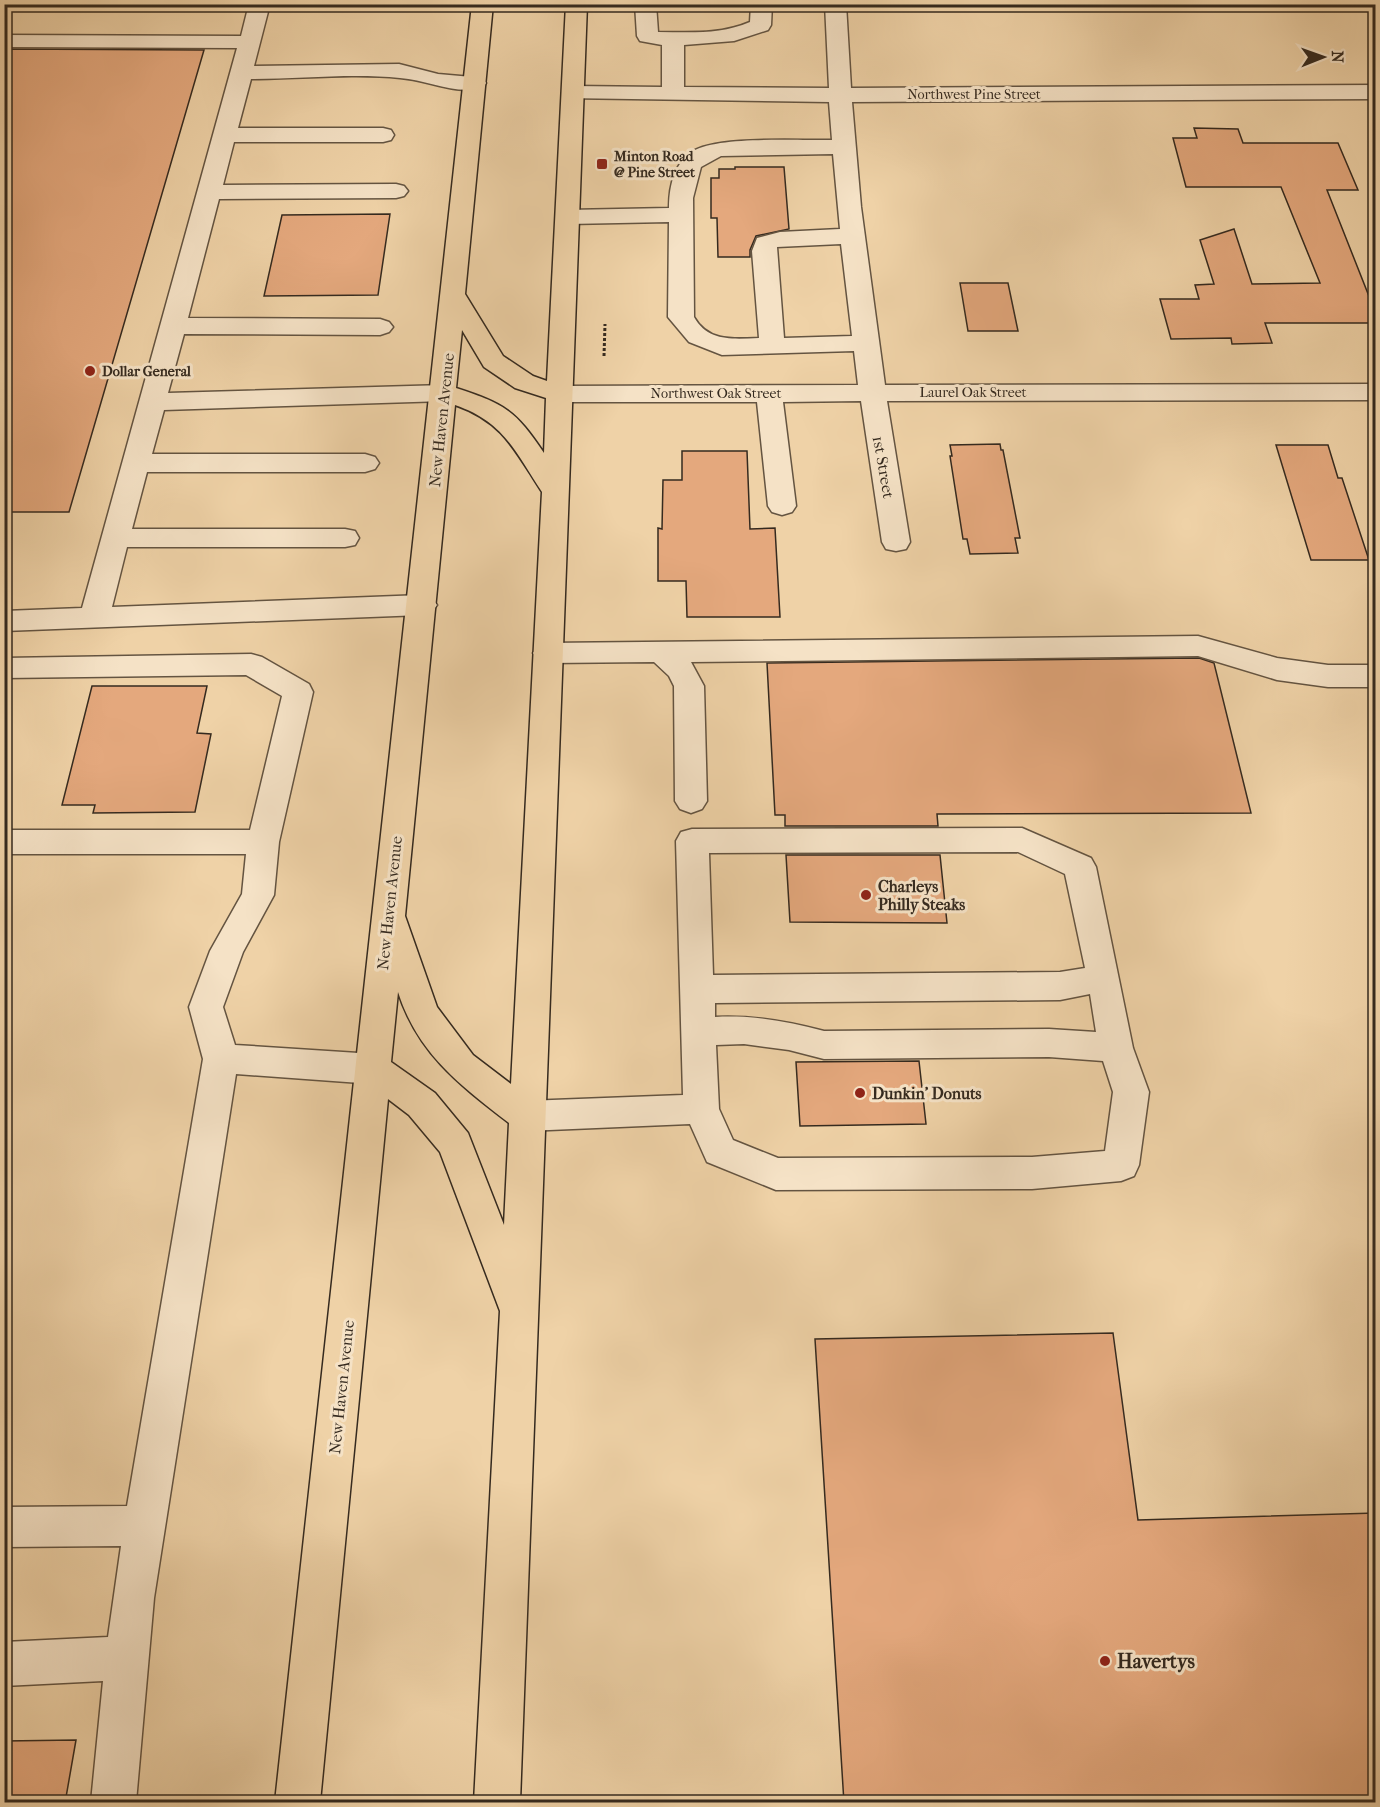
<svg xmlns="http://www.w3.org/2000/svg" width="1380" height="1807" font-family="'IM FELL French Canon',serif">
  <rect width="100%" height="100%" fill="#efd2a7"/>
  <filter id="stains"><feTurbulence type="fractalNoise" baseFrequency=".00333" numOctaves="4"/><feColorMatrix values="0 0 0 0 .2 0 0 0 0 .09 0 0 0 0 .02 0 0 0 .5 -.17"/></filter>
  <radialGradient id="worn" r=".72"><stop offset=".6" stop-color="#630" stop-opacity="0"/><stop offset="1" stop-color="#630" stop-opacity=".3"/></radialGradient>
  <!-- building -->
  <path fill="#e4a87d" stroke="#352a1f" stroke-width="1.5" d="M4 49 204 50 69 512H4Z
    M1194 128 1238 129 1243 143H1338L1358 190H1327L1376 314V323H1265L1272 343 1232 344 1231 338 1171 339 1160 299H1199L1195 285 1214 284 1200 240 1234 229 1252 284 1320 283 1281 187H1186L1173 138H1197Z
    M735 167H784L789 229 756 236 750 250V257H718L717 218H711V178H719V169H735Z
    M390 214 378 295 264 296 282 215Z
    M960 283H1008L1018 331H968Z
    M1000 444 1001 450H1003L1020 538H1015L1018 553 970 554 967 539H963L950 456H952L950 445Z
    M1276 445H1328L1338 478H1342L1369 560H1311Z
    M682 451H747L750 529 775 528 780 617H687L686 581H658V528L662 529 663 480H682Z
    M1199 658 1214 663 1251 813 937 814 938 826H785V815H775L767 663Z
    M92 686H207L197 733 211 734 195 812 93 813 95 805H62Z
    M786 855H940L947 923 790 922Z
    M919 1061 926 1124 800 1126 796 1062Z
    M1113 1333 1138 1520 1376 1513V1803H844L815 1339Z
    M76 1740 65 1803H4V1741Z"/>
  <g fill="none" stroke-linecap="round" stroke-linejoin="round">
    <!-- minor casing -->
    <g stroke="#645441" stroke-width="3">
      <path id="minor" d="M249 4H270L254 66 399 64 438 74 483 78 486 83 483 88C454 95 428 80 400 78 352 73 299 79 251 79L238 128H383L391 130 394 135 391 140 383 142H234L223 185 396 184 404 186 408 191 404 196 396 198 219 199 188 318 380 319 389 322 393 327 389 332 380 335 184 334 168 393 445 385 454 387 458 393 454 399 445 401 164 410 152 454H365L375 457 379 463 375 469 365 472H147L132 529H345L355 531 359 538 355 545 345 547H127L112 607 422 595 432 598 437 605 432 612 422 615 4 631V611L82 608 237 48 4 47V35L241 36Z
        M635 4H656L658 32C689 32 720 35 750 22L751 4H772L771 25 768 30 734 41 684 45V87L829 88 825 4H846L851 88 1376 85V99L852 102 861 207 885 385 1376 384V400L887 401 910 542 906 549 896 551 886 549 882 542 861 401 783 402 796 506 792 512 782 515 772 512 768 506 757 402H561L552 400 548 394 552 388 561 386 858 385 854 351 722 355 689 342 668 317 669 222 568 224 560 222 556 217 560 212 568 210 669 208C669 189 673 166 690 153 714 135 799 141 832 140L829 102 565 98 562 93 565 88 573 86 662 87V45L640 41 637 36ZM833 154 840 229 780 232 757 238 752 251 759 338C733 339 708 342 694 317L693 198 701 167 721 156ZM841 244 852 336 784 338 777 247Z
        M1198 636 1277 658 1328 665H1376V687H1328L1277 680 1198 656 691 662 704 686 707 801 702 809 691 813 680 809 675 801 674 686 669 676 654 662 548 663 538 660 533 653 538 646 548 643Z
        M251 654 262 657 309 684 313 692 279 842 274 895 243 952 223 1007 235 1045 374 1054 386 1059 392 1069 386 1079 374 1084 236 1074 154 1598 136 1802H91L103 1681 4 1686V1642L108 1637 121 1546 4 1547V1507L127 1506 203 1059 189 1007 210 951 242 894 246 854H4V830H250L282 696 246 675 4 678V658Z
        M1022 828 1091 858 1096 867 1133 1048 1149 1092 1139 1165 1134 1176 1121 1181 1032 1189 776 1190 707 1162 690 1124 526 1131 513 1127 508 1116 513 1105 526 1101 683 1095 676 841 681 832 692 829ZM1018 852 1065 874 1085 968 1060 972 713 975 709 853ZM1090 994 1096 1032 1049 1029 824 1031C787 1021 753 1015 715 1017V1003L1060 1000ZM744 1044 789 1050 824 1059 1049 1057 1103 1061 1113 1092 1105 1151 1032 1157 778 1158 733 1140 719 1109 716 1045Z"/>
    </g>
    <!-- major casing -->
    <g stroke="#352a1f" stroke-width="3">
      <path id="major" d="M472 4H493L465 294 503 356 533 376 547 381 566 4H587L520 1802H474L500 1311 440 1152 409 1115 388 1099 320 1802H275ZM462 330 484 367 515 388 546 398 544 453C515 410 505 404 456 388ZM455 405C504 422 515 451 542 492L511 1084 473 1055 437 1007 405 916ZM398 992C418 1054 460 1085 509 1123L504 1225 468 1133 435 1093 391 1062Z"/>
    </g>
    <!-- path -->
    <path stroke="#352a1f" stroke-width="3" stroke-dasharray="3 2" stroke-linecap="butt" d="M604 356 605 324"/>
    <!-- minor -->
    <use href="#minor" fill="#f5e2c6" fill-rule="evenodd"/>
    <!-- major -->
    <use href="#major" fill="#efd2a7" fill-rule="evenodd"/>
  </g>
  <!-- markers -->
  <g fill="#8f2418" stroke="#f5e2c6" stroke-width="2">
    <rect x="596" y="158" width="12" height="12" rx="3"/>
    <circle cx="90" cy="371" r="6"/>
    <circle cx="866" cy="895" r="6"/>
    <circle cx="860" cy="1093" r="6"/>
    <circle cx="1105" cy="1661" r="6"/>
  </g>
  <g text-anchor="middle" stroke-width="6" stroke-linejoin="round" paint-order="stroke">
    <!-- far-street labels -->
    <g font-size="14" fill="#352a1f" stroke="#f5e2c6">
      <text x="974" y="99">Northwest Pine Street</text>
      <text x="973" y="397">Laurel Oak Street</text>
      <text x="716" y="398">Northwest Oak Street</text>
    </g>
    <!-- far-poi labels -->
    <g font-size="14" font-weight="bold" fill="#352a1f" stroke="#f5e2c6" text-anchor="start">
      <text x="614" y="161">Minton Road<tspan x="614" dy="16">@ Pine Street</tspan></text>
      <text x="102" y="376">Dollar General</text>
    </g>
    <!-- street labels -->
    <g font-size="16" fill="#352a1f" stroke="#f5e2c6">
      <text transform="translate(441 420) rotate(-84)" y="6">New Haven Avenue</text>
      <text transform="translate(884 467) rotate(80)" y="6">1st Street</text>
      <text transform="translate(389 903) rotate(-84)" y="6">New Haven Avenue</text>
      <text transform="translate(341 1387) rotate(-84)" y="6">New Haven Avenue</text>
    </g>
    <!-- poi labels -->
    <g font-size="16" font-weight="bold" fill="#352a1f" stroke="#f5e2c6" text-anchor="start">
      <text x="878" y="892">Charleys<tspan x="878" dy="18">Philly Steaks</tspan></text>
      <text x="872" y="1099">Dunkin' Donuts</text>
    </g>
    <!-- near-poi labels -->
    <g font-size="20" font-weight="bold" fill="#352a1f" stroke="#f5e2c6" text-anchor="start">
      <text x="1117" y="1668">Havertys</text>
    </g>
  </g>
  <!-- margin -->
  <rect width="1380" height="1807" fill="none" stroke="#efd2a7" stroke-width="24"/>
  <rect x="6" y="6" width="1368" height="1795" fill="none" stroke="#352a1f" stroke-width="3"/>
  <rect x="12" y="12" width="1356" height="1783" fill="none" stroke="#352a1f" stroke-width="1.5"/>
  <!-- north arrow -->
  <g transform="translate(1323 57) rotate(89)" stroke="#f5e2c6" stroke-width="4.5" paint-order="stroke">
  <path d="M0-4.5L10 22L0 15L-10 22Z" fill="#352a1f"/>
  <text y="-9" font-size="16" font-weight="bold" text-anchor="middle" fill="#352a1f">N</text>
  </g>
  <rect width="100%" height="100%" filter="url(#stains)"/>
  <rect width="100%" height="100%" fill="url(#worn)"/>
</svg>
